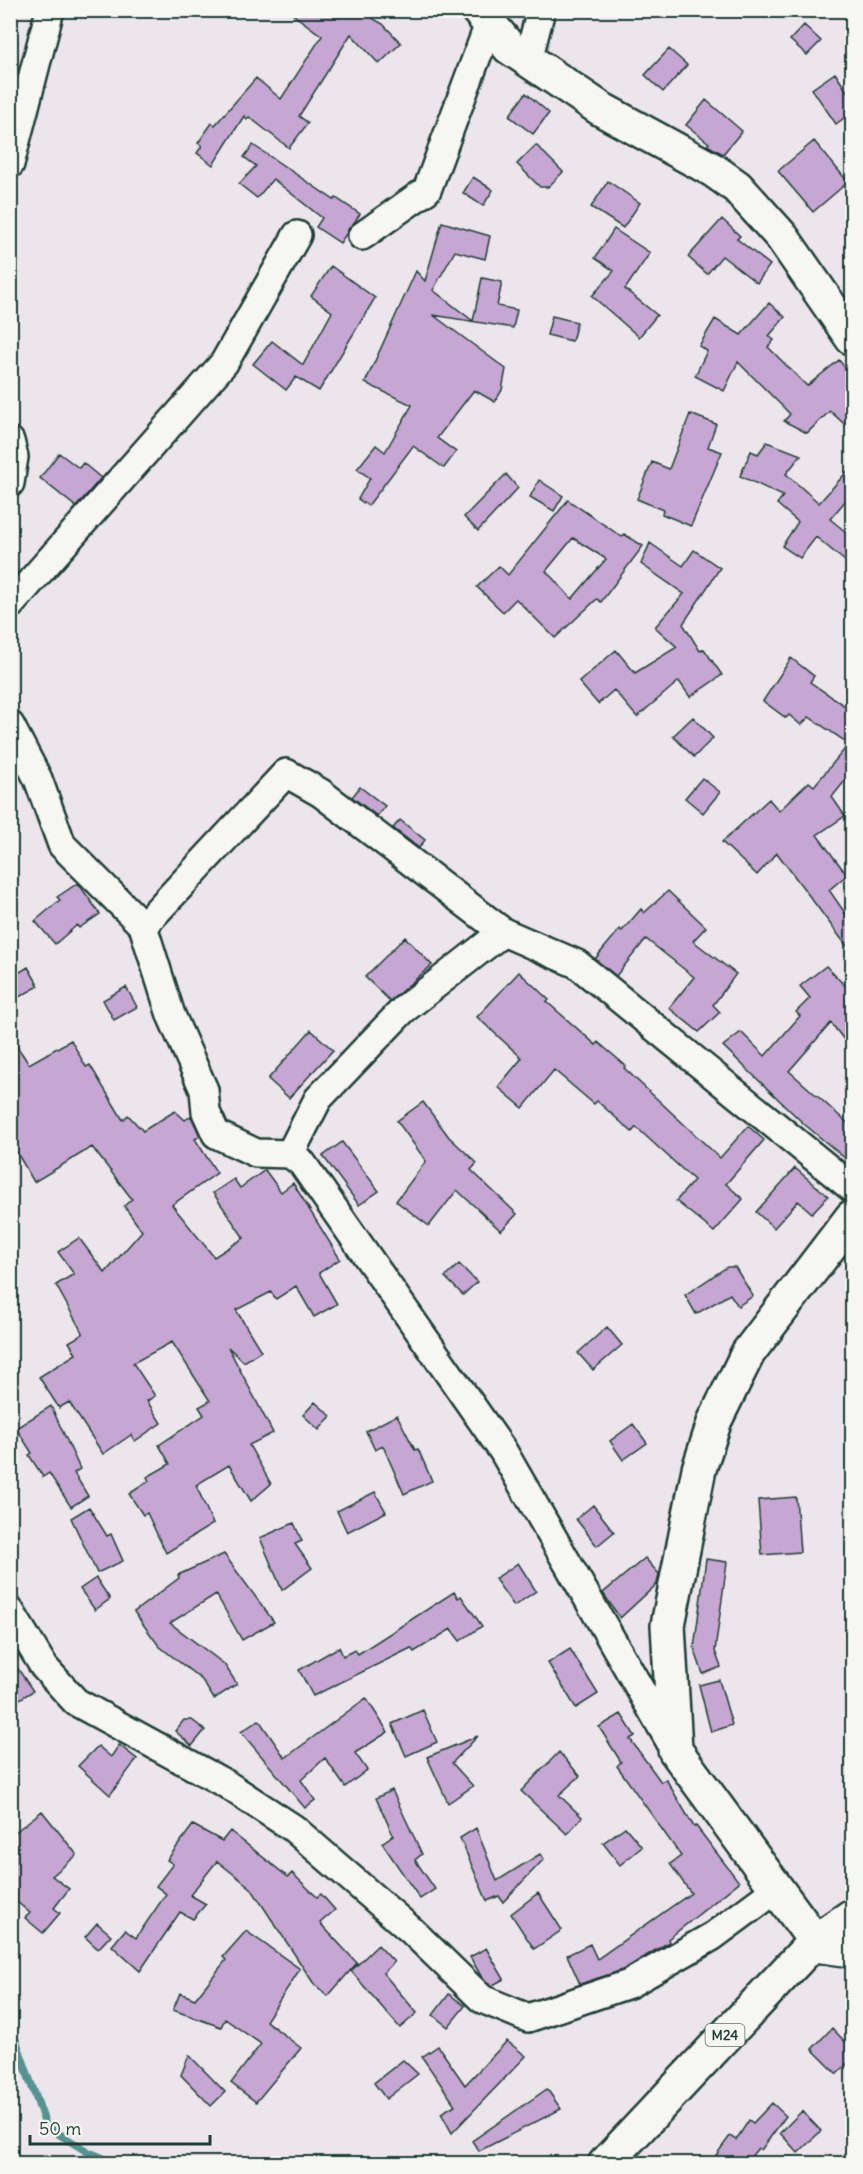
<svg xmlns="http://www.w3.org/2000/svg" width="863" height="2174" font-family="Delius,sans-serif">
  <rect width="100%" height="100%" fill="#ece6ec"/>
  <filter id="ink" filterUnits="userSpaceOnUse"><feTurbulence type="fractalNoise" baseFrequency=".0167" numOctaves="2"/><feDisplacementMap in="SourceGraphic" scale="12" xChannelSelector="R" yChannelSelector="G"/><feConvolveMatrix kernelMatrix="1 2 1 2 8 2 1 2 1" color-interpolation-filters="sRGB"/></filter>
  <g filter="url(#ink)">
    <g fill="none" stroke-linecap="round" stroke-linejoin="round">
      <!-- stream -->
      <path stroke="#559292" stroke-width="8" d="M10 2024 46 2126 88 2152 117 2164"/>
    </g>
    <!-- building -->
    <path fill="#c6a6d2" stroke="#1f3d34" stroke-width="1.5" fill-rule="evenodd" d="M287 10H358L383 24 401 43 379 64 351 34 299 116 308 123 289 148 249 117 247 119 244 116 213 165 197 153 202 146 198 143 212 123 215 125 256 78 281 99 322 36Z
      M804 25 821 41 807 55 790 40Z
      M669 49 687 65 663 92 645 75Z
      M835 73 852 99V112L836 124 812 89Z
      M526 93 549 113 533 134 509 116Z
      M706 100 742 131 723 154 707 145 709 143 686 125Z
      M814 141 848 182 813 212 778 171Z
      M253 145 334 200 336 198 360 214 340 243 316 227 322 218 273 179 257 198 239 184 256 166 244 157Z
      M536 145 563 172 548 187H540L517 164Z
      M473 177 493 190 483 206 463 193Z
      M608 181 640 203 623 228 591 207Z
      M722 219 740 236 737 239 770 265 757 283 722 256 707 274 688 257Z
      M442 222 490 236 485 259 455 251 433 290 473 321 482 278 502 282 497 306 517 310 513 328 433 315 506 369 502 390 495 402 474 390 437 438 456 452 444 468 413 446 368 506 358 499 370 478 357 469 376 445 385 452 412 405 365 383 416 271 425 281Z
      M614 229 650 253 625 289 657 315 639 337 592 296 614 271 595 258Z
      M331 266 375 298 319 391 296 377 286 390 253 364 272 341 303 365 332 312 311 296Z
      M769 303 785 317 769 336 774 340 768 347 807 386 839 360 852 377V431L830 411 807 433 784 421 790 414 738 362 724 391 695 376 707 351 699 346 715 319 741 335Z
      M552 316 577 322 572 341 547 335Z
      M690 414 716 424 708 447 722 452 691 526 662 514 663 510 637 499 652 462 669 469Z
      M767 442 801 455 786 474 819 503 852 466V493L830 519 852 537V567L816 537 800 558 782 546 798 522 777 504 783 496 740 476 751 451 758 454Z
      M59 453 79 468 83 463 101 478 76 507 40 478Z
      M506 474 518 488 478 531 464 517Z
      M539 480 563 496 554 511 530 497Z
      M568 500 622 537 624 534 643 546 601 602 597 599 555 638 516 599 503 612 477 587 499 566 508 575ZM573 538 606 559 572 599 546 571Z
      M650 543 683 566 694 550 720 568 683 624 700 651 704 649 722 675 690 697 679 681 637 717 614 690 598 704 579 682 616 650 635 673 677 647 655 627 684 594 641 564Z
      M791 658 814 676 810 682 852 711V772L832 797 845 816 817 835 847 875 829 890 852 923V953L777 853 757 875 722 842 769 799 779 811 809 782 814 786 849 744 809 717 801 725 789 715 786 718 763 701Z
      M693 717 713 738 694 757 673 736Z
      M702 778 720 792 703 813 685 798Z
      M360 787 385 806 377 816 352 797Z
      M400 820 425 840 419 848 393 828Z
      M78 883 100 914 79 928 77 925 55 944 35 921 60 900 57 897Z
      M668 891 706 927 693 941 736 974 713 1005 720 1012 699 1032 669 1008 694 977 646 939 616 976 595 959 620 929 622 931 641 909 644 913Z
      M405 937 432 965 390 1001 365 977Z
      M826 966 852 993V1050L831 1023 789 1071 852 1127V1164L804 1124 723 1046 741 1032 765 1056 800 1016 796 1012 810 998 800 986Z
      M28 967 39 986 10 1002V978Z
      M519 972 549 1000 547 1002 596 1045 598 1042 626 1066 624 1068 720 1158 748 1126 764 1140 726 1184 743 1199 714 1232 676 1201 694 1180 636 1127 632 1132 597 1101 594 1104 554 1070 523 1108 498 1087 522 1058 477 1017Z
      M126 987 137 1007 114 1020 103 1000Z
      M311 1030 333 1050 289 1098 268 1079Z
      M10 1036 29 1064 71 1040 86 1067 90 1065 123 1120 128 1115 143 1131 175 1111 185 1120 191 1116 200 1136 195 1139 217 1173 172 1205 214 1257 244 1238 213 1193 234 1179 240 1188 265 1170 281 1192 293 1183 340 1259 319 1273 337 1304 314 1317 296 1286 276 1299 271 1292 236 1310 261 1351 244 1362 228 1347 273 1433 249 1445 271 1484 251 1501 229 1465 196 1485 213 1524 166 1553 147 1513 143 1515 129 1494 149 1481 147 1477 170 1464 159 1445 204 1415 199 1407 210 1401 172 1342 133 1363 155 1396 147 1401 161 1423 135 1441 131 1435 103 1454 69 1402 59 1408 39 1377 76 1354 69 1342 83 1334 56 1285 74 1274 58 1252 79 1238 105 1273 142 1231 124 1206 132 1199 92 1147 34 1182 10 1141Z
      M423 1102 449 1137 477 1163 471 1170 517 1214 501 1231 457 1190 429 1226 396 1201 426 1161 397 1121Z
      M342 1142 379 1191 359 1205 323 1156Z
      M795 1168 828 1196 812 1213 798 1201 774 1228 756 1212Z
      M459 1264 477 1282 463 1295 445 1277Z
      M727 1267H735L753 1296 738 1306 730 1294 696 1314 685 1295Z
      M607 1327 622 1345 593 1370 578 1353Z
      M315 1402 331 1416 319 1430 303 1415Z
      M51 1406 80 1469 74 1473 88 1496 71 1507 49 1473 43 1477 29 1455 32 1453 16 1428Z
      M397 1415 415 1450 418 1449 432 1481 404 1494 383 1446 375 1450 366 1431Z
      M633 1424 647 1443 623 1460 610 1441Z
      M375 1492 386 1512 347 1532 337 1511Z
      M796 1497 800 1552 762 1555 758 1500Z
      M593 1505 614 1532 597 1546 576 1519Z
      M89 1507 107 1536 111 1534 123 1561 97 1573 71 1518Z
      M294 1523 302 1541 295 1544 312 1568 282 1590 260 1538Z
      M224 1554 274 1622 242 1640 216 1594 170 1623 224 1664 237 1684 214 1699 202 1680 159 1646 134 1612 179 1578 178 1575Z
      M645 1558 659 1574 657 1584 620 1618 603 1593Z
      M706 1559 727 1562 715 1651 721 1667 703 1674 694 1648Z
      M518 1563 536 1591 514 1606 495 1579Z
      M96 1578 110 1599 95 1610 80 1589Z
      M454 1592 458 1598 461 1596 482 1626 460 1641 451 1629 414 1652 411 1648 313 1696 299 1670 339 1647 343 1656 355 1650 358 1654Z
      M570 1649 598 1694 576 1708 548 1663Z
      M10 1657 33 1691 10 1705Z
      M719 1680 732 1725 711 1732 699 1685Z
      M366 1698 388 1732 355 1753 367 1770 345 1787 325 1758 301 1780 315 1800 305 1808 241 1732 259 1720 285 1758Z
      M423 1710 437 1742 406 1756 392 1724Z
      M621 1714 635 1736 630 1739 661 1782 666 1779 694 1827 696 1826 739 1882 668 1939 669 1942 623 1970 580 1984 567 1955 590 1944 597 1959 691 1893 670 1864 681 1856 617 1766 621 1762 599 1727Z
      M184 1720H192L205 1730 192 1746 175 1731Z
      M478 1736 452 1763 473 1786 448 1803 427 1757Z
      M119 1745 137 1759 110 1795 78 1766 98 1746 111 1757Z
      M559 1752 580 1776 559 1795 582 1817 567 1834 521 1791Z
      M392 1790 422 1854 415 1860 435 1889 420 1899 382 1843 393 1835 376 1798Z
      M42 1811 77 1855 52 1876 69 1889 54 1908 60 1913 43 1933 25 1918 30 1913 10 1896V1836Z
      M193 1825 222 1841 230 1831 288 1877 292 1873 317 1897 321 1894 335 1910 320 1923 357 1963 328 1996 314 1984 251 1888 217 1861 190 1895 206 1904 193 1919 180 1912 140 1971 112 1946 125 1930 136 1938 166 1894 156 1886 173 1864 167 1860Z
      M625 1827 642 1847 620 1865 603 1843Z
      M476 1828 497 1881 540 1854 544 1859 503 1902 499 1896 487 1901 460 1838Z
      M538 1893 562 1930 534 1949 511 1914Z
      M97 1923 111 1935 98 1949 85 1937Z
      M246 1931 300 1969 266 2021 301 2048 256 2102 231 2083 261 2044 225 2019 221 2027 173 2010 180 1993 195 1999 226 1960 223 1957Z
      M378 1945 394 1962 383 1973 417 2013 400 2028 351 1971Z
      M486 1948 504 1979 491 1986 481 1976 470 1957Z
      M449 1994 465 2006 448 2027 433 2015Z
      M832 2028 852 2049V2059L837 2074 812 2049Z
      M507 2041 526 2056 452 2133 441 2113 455 2105 422 2057 438 2046 465 2085Z
      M189 2055 225 2092 211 2106 181 2075Z
      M403 2060 418 2074 386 2099 374 2083Z
      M547 2089 561 2109 479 2151 472 2141Z
      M772 2103 786 2116 761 2150 758 2148 746 2163H726L716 2155 730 2136 736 2140 749 2120 753 2123Z
      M802 2111 821 2131 798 2153 780 2133Z"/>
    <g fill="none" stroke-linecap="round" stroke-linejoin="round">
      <!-- minor casing -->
      <g stroke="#1f3d34" stroke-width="32">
        <path id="minor" d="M528 60 541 10
          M10 164 50 10
          M362 236 427 190 489 24
          M10 441 14 457 10 483
          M10 605 224 363 297 235
          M10 725 38 779 62 845 143 926 171 1015 204 1090 206 1112 216 1134 256 1153 290 1154 302 1163 503 1451 675 1750
          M143 926 286 773 321 793 503 932 577 964 852 1188
          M290 1154 318 1099 403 1010 503 932
          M10 1611 44 1667 76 1702 226 1784 293 1828 412 1931 482 1999 528 2018 629 1984 713 1936 775 1890
          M815 1941 822 1949 852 1953"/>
      </g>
      <!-- tertiary casing -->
      <g stroke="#1f3d34" stroke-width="38">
        <path id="tertiary" d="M478 10 509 47 601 109 713 170 737 187 782 237 852 338
          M815 1941 675 1750 668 1625 699 1469 715 1420 748 1353 852 1217"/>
      </g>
      <!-- primary casing -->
      <g stroke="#1f3d34" stroke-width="38">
        <path id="primary" d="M605 2164 815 1941 852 1916"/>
      </g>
      <!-- minor -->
      <use href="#minor" stroke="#f6f6f2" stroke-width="27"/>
      <!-- tertiary -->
      <use href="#tertiary" stroke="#f6f6f2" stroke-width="33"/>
      <!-- primary -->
      <use href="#primary" stroke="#f6f6f2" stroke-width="33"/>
    </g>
  </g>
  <g text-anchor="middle" stroke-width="4.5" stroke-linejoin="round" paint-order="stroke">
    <!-- shield labels -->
    <rect fill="#f6f6f2" stroke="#60746d" stroke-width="1.5" x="705.5" y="2024" width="39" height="22" rx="4.5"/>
    <g font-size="14" font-weight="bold" fill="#1f3d34">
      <text x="725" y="2040">M24</text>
    </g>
  </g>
  <!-- margin -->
  <rect width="863" height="2174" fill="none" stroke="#f6f6f2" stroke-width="36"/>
  <rect x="18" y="18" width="827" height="2138" fill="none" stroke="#1f3d34" stroke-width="2" filter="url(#ink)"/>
  <!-- scale -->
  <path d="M30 2135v9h180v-9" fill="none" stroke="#1f3d34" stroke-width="3"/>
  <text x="39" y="2135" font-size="18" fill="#1f3d34" stroke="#f6f6f2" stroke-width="4.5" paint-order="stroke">50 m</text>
</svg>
